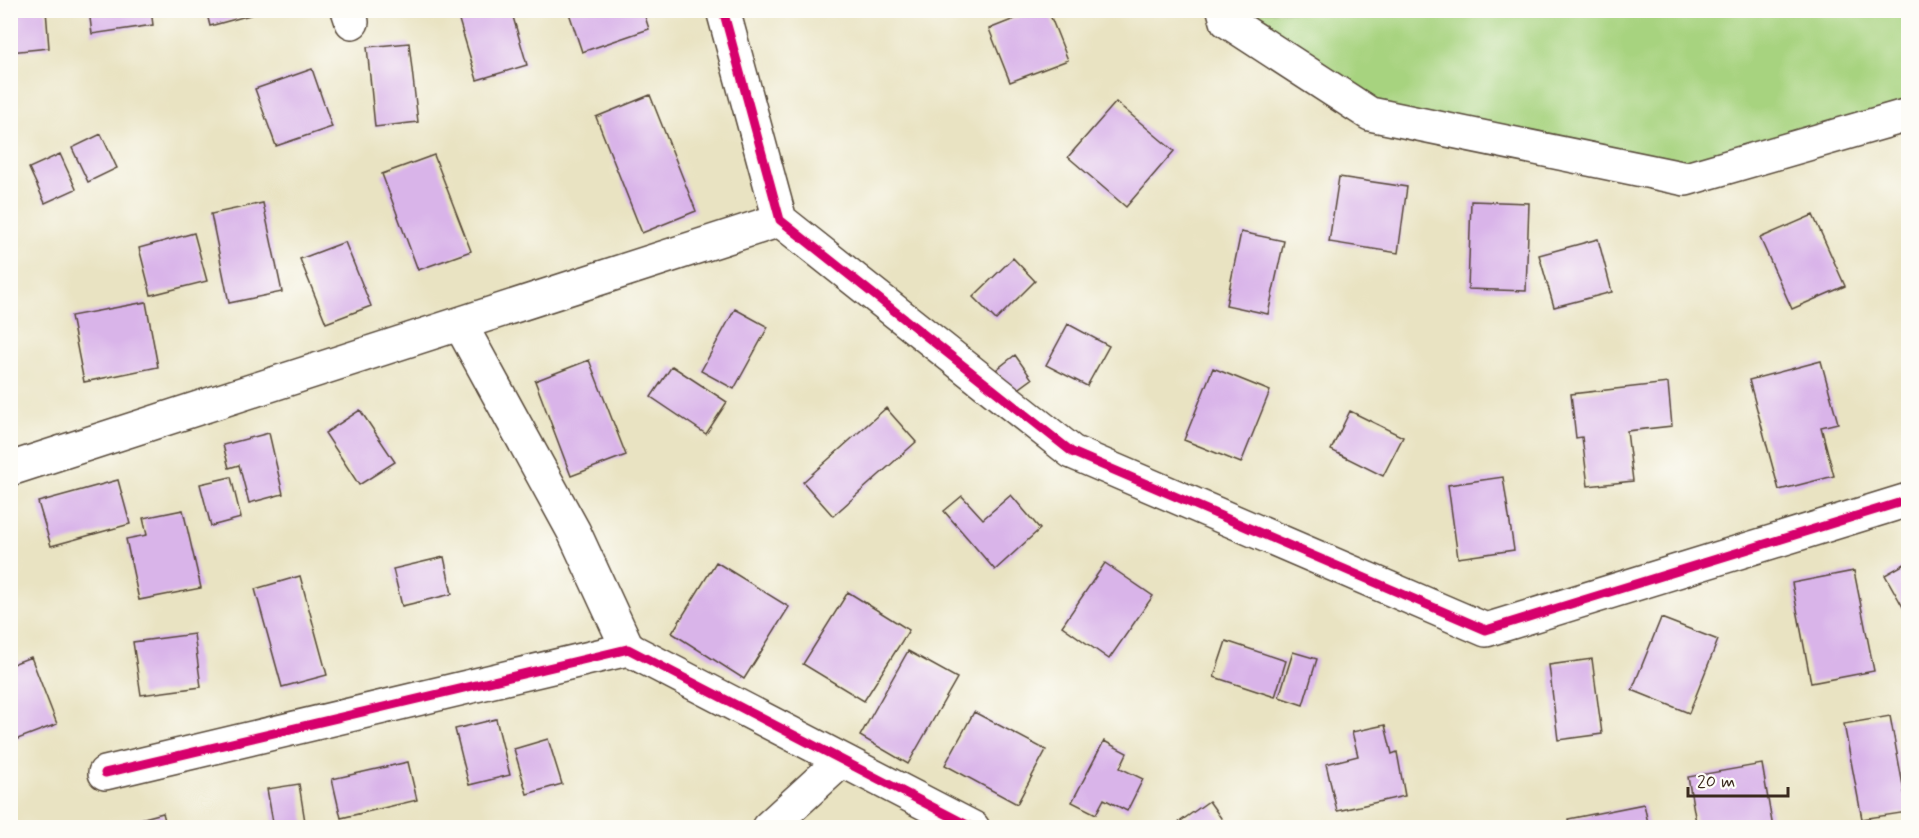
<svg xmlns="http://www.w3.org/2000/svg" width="1919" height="838" font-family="Mynerve,sans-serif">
  <rect width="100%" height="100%" fill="#fdfcf7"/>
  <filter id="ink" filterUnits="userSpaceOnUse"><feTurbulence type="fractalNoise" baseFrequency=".0167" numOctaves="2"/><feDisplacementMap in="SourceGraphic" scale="12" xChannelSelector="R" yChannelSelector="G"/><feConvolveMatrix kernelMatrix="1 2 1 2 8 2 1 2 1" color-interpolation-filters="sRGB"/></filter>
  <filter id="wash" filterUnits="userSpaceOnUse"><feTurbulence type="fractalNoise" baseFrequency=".008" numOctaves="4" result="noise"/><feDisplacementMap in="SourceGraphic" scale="24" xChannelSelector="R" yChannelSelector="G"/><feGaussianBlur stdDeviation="1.35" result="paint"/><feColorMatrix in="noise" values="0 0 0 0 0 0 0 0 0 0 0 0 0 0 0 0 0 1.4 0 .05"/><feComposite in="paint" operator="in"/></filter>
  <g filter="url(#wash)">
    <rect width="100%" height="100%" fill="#e9e3c2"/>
    <!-- green -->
    <path fill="#a7d37f" stroke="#717e4e" stroke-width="1.5" d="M1224 11H1908V115L1686 179 1370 114Z"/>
    <g id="blocks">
      <!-- building -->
      <path fill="#d9b4e9" d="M10 10H46L49 48 10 52Z
        M89 10H151L153 25 92 34Z
        M206 10H265V11L210 26Z
        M456 10H511L527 65 477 80Z
        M568 10H643L649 29 582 52Z
        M1037 10H1048L1068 60 1010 82 989 29Z
        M409 43 418 122 375 127 367 47Z
        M312 69 332 127 276 146 255 89Z
        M650 95 696 211 642 233 596 117Z
        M1116 102 1174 151 1126 207 1068 157Z
        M101 134 117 168 88 182 72 148Z
        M60 154 76 189 45 203 29 168Z
        M434 155 471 251 418 270 382 174Z
        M1339 177 1407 187 1398 253 1329 242Z
        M1471 201 1529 203 1526 291 1468 289Z
        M263 203 282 292 229 303 211 214Z
        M1813 215 1845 286 1792 309 1760 238Z
        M1241 232 1284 241 1268 314 1226 305Z
        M194 233 207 281 151 295 139 248Z
        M1598 239 1612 292 1554 307 1539 255Z
        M345 242 371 306 326 323 300 259Z
        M1013 258 1035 281 996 320 973 297Z
        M146 302 158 367 84 382 71 316Z
        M735 309 768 327 734 389 701 371Z
        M1068 324 1109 346 1087 386 1046 365Z
        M1015 355 1032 379 1013 393 996 370Z
        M589 360 626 455 571 476 535 381Z
        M1821 361 1838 423 1821 427 1834 476 1779 490 1749 380Z
        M672 366 727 402 706 434 651 397Z
        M1213 368 1270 391 1241 463 1184 440Z
        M1668 383 1672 426 1627 431 1633 481 1588 486 1582 437 1576 438 1571 394Z
        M886 408 916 442 833 516 803 482Z
        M360 410 395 462 359 485 325 433Z
        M1350 411 1403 437 1383 476 1331 450Z
        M269 433 283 494 249 503 239 465 229 468 223 445Z
        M231 477 241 518 211 526 200 484Z
        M1503 477 1514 550 1458 558 1448 485Z
        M118 480 130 524 51 546 38 502Z
        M1011 495 1040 529 995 570 944 511 962 496 983 519Z
        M183 510 201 588 139 600 126 539 147 535 143 518Z
        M444 557 452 594 402 606 393 569Z
        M716 562 789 607 744 679 672 633Z
        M1908 562V616L1885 575Z
        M1105 563 1153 596 1109 659 1062 626Z
        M1854 571 1874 671 1811 683 1792 583Z
        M300 576 327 675 282 687 255 589Z
        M848 592 909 630 864 701 803 664Z
        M1661 618 1718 640 1689 713 1632 690Z
        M194 634 201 687 141 695 133 642Z
        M1226 641 1286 661 1275 697 1214 677Z
        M908 651 957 678 908 764 860 736Z
        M1293 652 1317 659 1303 705 1279 697Z
        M31 657 57 724 10 742V665Z
        M1592 659 1602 734 1558 740 1549 665Z
        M974 712 1046 750 1017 804 945 765Z
        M1890 716 1908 812 1862 819 1844 724Z
        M496 719 510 775 469 785 455 729Z
        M1385 725 1392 754 1397 752 1405 796 1337 811 1326 764 1358 756 1352 732Z
        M548 739 562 784 527 794 514 749Z
        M1104 741 1127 753 1120 768 1143 779 1127 811 1104 799 1096 814 1072 802Z
        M408 762 417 800 341 818 332 779Z
        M1762 764 1773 828H1697L1688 777Z
        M299 784 306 828H274L267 789Z
        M1209 801 1228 828H1171Z
        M1644 804 1649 828H1570L1568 819Z
        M163 813 167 828H110V827Z"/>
    </g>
  </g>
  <g filter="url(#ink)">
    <use href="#blocks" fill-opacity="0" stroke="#554637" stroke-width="1.5"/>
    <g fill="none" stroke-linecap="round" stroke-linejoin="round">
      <!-- minor casing -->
      <g stroke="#554637" stroke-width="36">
        <path id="minor" d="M348 10 352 22
          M723 10 780 220 1072 452 1486 630 1908 500
          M1224 10 1227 21 1370 114 1686 179 1908 115
          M460 324 574 532 628 649
          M10 469 780 220
          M105 773 628 649 973 828
          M768 828 842 760"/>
      </g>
      <!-- minor -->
      <use href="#minor" stroke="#fff" stroke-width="33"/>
      <!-- cycleway casing -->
      <g stroke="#fdfcf7" stroke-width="13">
        <path id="cycleway" d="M723 10 780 220 1072 452 1486 630 1908 500
          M105 773 628 649 973 828"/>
      </g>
      <!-- cycleway -->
      <use href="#cycleway" stroke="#d6006c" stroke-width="9"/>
    </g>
  </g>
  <!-- margin -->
  <rect width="1919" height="838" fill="none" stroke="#fdfcf7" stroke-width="36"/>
  <!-- scale -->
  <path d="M1688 787v9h100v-9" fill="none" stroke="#3b2a1e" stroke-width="3"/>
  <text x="1697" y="787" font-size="18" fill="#3b2a1e" stroke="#fdfcf7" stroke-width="4.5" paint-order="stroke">20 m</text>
</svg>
